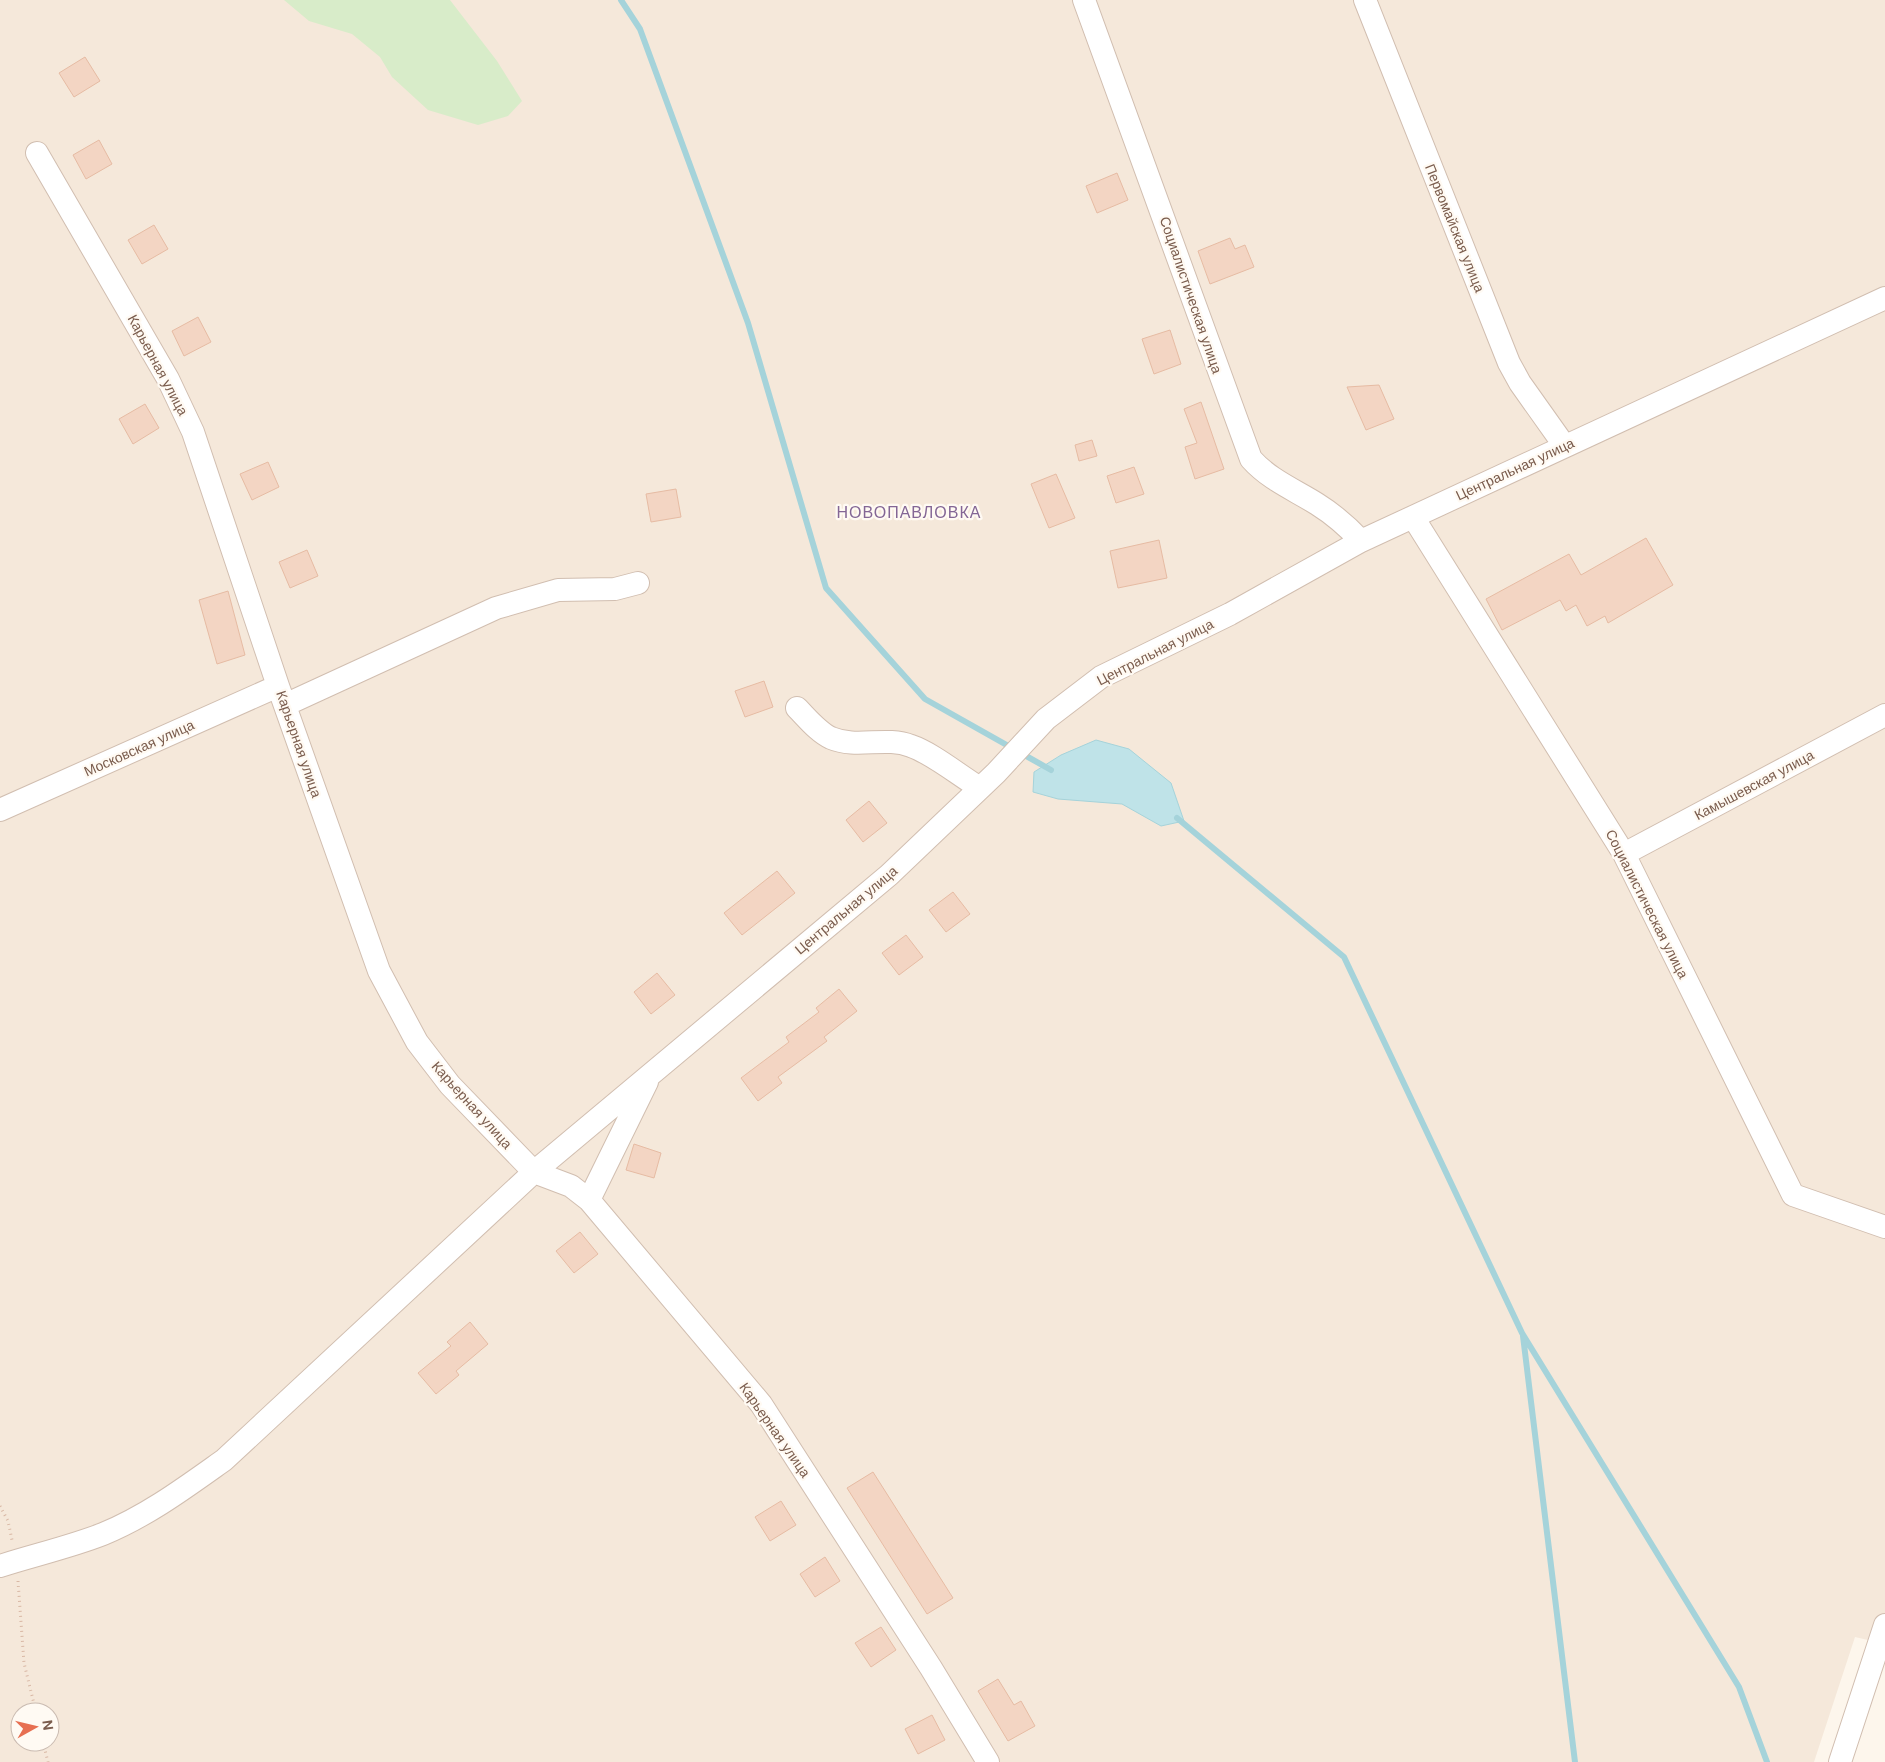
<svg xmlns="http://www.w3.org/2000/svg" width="1885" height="1762" font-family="'DM Sans',sans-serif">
  <rect width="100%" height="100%" fill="#fdf6ec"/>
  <!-- residential -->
  <path fill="#f5e8da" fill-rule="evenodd" d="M0 0H1885V1644L1855 1637 1814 1762H0ZM20 1712H50V1742H20Z"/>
  <!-- green -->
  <path fill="#d8ecc9" d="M284 0H450L497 61 522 101 508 116 478 125 428 110 392 77 380 57 352 34 309 21Z"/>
  <!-- water -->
  <path fill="#bfe3e8" stroke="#a5d3da" d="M1096 740 1129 749 1171 783 1184 821 1161 826 1122 804 1058 799 1033 792 1034 772 1061 755Z"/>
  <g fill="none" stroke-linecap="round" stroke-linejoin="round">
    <!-- stream -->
    <path stroke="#a5d3da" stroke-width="6" d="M621 0 640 29 748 323 826 588 925 699 1051 770
      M1177 818 1344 957 1522 1333 1739 1687 1767 1762
      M1523 1336 1575 1762"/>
  </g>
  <!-- building -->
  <path fill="#f3d5c3" stroke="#e6bba3" d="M85 57 100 81 74 97 59 73Z
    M99 140 112 164 86 179 73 155Z
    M1117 173 1128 200 1097 213 1086 186Z
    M154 225 168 249 142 264 128 240Z
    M1230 238 1235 249 1245 245 1254 267 1210 284 1198 251Z
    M198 317 211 342 184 356 172 331Z
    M1170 330 1181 364 1154 374 1142 339Z
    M1379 385 1394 419 1366 430 1347 387Z
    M1201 402 1224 469 1195 479 1185 447 1197 443 1184 409Z
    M145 404 159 428 133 444 119 419Z
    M1092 440 1097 456 1079 461 1075 445Z
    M268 462 279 487 252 500 240 474Z
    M1134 467 1144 494 1116 503 1107 476Z
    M1056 474 1075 518 1049 528 1031 484Z
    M676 489 681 517 651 522 646 494Z
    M1646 538 1673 585 1608 623 1605 616 1587 626 1576 605 1566 611 1560 600 1502 630 1486 599 1569 554 1581 575Z
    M1159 540 1167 578 1118 588 1110 551Z
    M307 550 318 576 290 588 279 562Z
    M228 591 245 655 217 664 199 600Z
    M764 681 773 707 745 717 735 691Z
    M869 801 887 823 863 842 846 820Z
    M777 871 795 893 742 935 724 913Z
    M953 892 970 914 946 932 929 910Z
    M906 935 923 957 899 975 882 953Z
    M657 973 675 995 651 1014 634 992Z
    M839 989 857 1011 824 1037 827 1041 778 1077 782 1083 758 1101 741 1078 789 1042 786 1037 819 1012 816 1008Z
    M634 1144 661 1153 654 1178 626 1170Z
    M580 1232 598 1254 574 1273 556 1251Z
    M470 1322 488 1344 456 1371 459 1375 436 1394 418 1373 451 1346 447 1342Z
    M873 1472 953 1598 927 1614 847 1488Z
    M781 1501 796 1525 770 1541 755 1517Z
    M825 1557 840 1581 815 1597 800 1574Z
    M881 1627 896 1650 871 1667 855 1643Z
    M998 1679 1014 1705 1021 1701 1035 1726 1008 1741 978 1691Z
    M932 1715 945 1740 918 1754 905 1729Z"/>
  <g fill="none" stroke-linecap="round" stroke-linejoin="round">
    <!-- minor casing -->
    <g stroke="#d1beb0" stroke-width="24">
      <path id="minor" d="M1084 0 1251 459C1270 480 1293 489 1317 504 1333 514 1348 527 1361 541
        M1365 0 1509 363 1520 383 1564 445
        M37 153 168 379 193 432 278 686 379 971 417 1042 450 1085 534 1172 571 1186 589 1200 761 1404 931 1668 988 1762
        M1413 517 1624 854 1793 1195 1885 1227
        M285 705 496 608 558 590 615 589 638 583
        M797 708C807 718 818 732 831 738 857 749 885 736 911 746 932 753 960 776 980 788
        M0 810 278 686
        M1624 854 1885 715
        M589 1200 647 1082
        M0 1566C34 1555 70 1547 103 1534 147 1516 186 1487 224 1460L534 1172 889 875 996 773 1046 719 1101 677 1230 614 1361 541 1885 298
        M1840 1762 1885 1625"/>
    </g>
    <!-- path -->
    <path stroke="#d9b8a5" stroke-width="3" stroke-dasharray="1 4" stroke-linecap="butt" d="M0 1506 8 1521 12 1540
      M18 1581 24 1663 36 1712
      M43 1742 48 1762"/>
    <!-- minor -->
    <use href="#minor" stroke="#fff" stroke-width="22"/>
  </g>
  <g text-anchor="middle" stroke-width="4.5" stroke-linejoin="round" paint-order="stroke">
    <!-- street labels -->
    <g font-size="14" fill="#7a5c4d" stroke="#fffaf3">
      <text transform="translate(1455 228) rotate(68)" y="5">Первомайская улица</text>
      <text transform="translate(1191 295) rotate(71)" y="5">Социалистическая улица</text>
      <text transform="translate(158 365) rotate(62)" y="5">Карьерная улица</text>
      <text transform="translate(1515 469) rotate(-25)" y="5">Центральная улица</text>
      <text transform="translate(1155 652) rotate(-27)" y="5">Центральная улица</text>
      <text transform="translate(299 744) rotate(71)" y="5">Карьерная улица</text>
      <text transform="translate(139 748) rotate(-24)" y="5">Московская улица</text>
      <text transform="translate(1754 785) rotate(-28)" y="5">Камышевская улица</text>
      <text transform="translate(1647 904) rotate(63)" y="5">Социалистическая улица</text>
      <text transform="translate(846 910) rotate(-40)" y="5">Центральная улица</text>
      <text transform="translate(472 1105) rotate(48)" y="5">Карьерная улица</text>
      <text transform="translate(775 1430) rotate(55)" y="5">Карьерная улица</text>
    </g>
    <!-- quarter labels -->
    <g font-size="16" letter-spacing="1" fill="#846695" stroke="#fffaf3">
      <text x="909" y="518">НОВОПАВЛОВКА</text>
    </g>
  </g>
  <!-- north arrow -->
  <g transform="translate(35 1727) rotate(82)"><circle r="24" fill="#fffaf3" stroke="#cabbb1"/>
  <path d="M0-4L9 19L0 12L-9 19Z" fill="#e76f51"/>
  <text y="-8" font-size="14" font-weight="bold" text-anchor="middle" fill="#7a5c4d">N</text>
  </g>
</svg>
